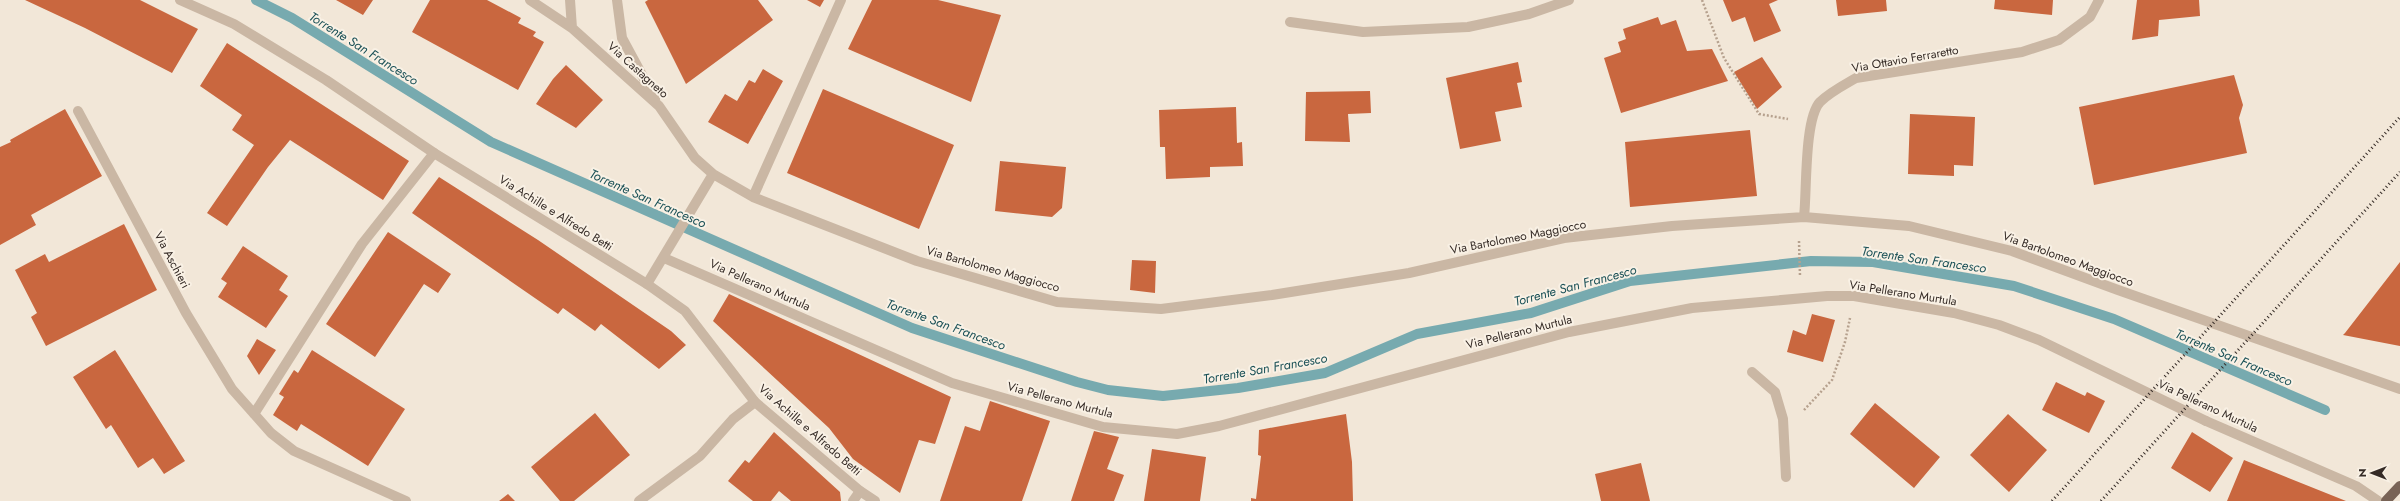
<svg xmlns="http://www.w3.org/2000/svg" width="2400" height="501" font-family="Jost,sans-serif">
  <rect width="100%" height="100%" fill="#f2e7d8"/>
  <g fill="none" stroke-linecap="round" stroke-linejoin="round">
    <!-- stream -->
    <path stroke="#77aaaf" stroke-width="10" d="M256 0 292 18 491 142 912 328 1077 382 1108 390 1163 396 1238 388 1325 373 1417 334 1531 313 1630 281 1811 261 1873 262 2014 286 2114 319 2325 410"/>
  </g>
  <!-- building -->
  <path fill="#c9673f" d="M25 0H140L198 29 172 73 85 28Z
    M336 0H373L363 15Z
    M430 0H487L521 18 518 23 536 32 533 36 544 42 518 90 412 32Z
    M648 0H758L773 20 686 84 645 2Z
    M807 0H824L820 7Z
    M872 0H938L1001 15 971 102 848 49Z
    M1723 0H1778L1769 4 1781 31 1754 42 1745 17 1732 22Z
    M1836 0H1886L1887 11 1838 16Z
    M1995 0H2053L2052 15 1994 9Z
    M2137 0H2199L2200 16 2159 20 2158 36 2132 40Z
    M1658 17 1661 25 1676 20 1687 51 1712 49 1728 81 1621 113 1604 58 1621 52 1618 42 1626 39 1623 29Z
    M227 43 409 161 383 200 290 140 268 167 227 226 207 213 254 145 232 130 242 115 200 86Z
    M1762 57 1782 87 1757 109 1734 72Z
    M1518 62 1522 82 1517 83 1522 107 1495 112 1501 141 1460 149 1446 78Z
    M566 65 603 100 576 128 536 104 553 79Z
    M763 69 783 81 748 144 708 122 725 94 737 101 749 80 755 83Z
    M2234 75 2243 105 2239 118 2247 153 2094 185 2079 107Z
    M823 89 954 145 919 229 787 173Z
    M1370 91 1371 113 1348 114 1350 142 1305 141 1306 92Z
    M1236 107 1237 143 1242 142 1243 166 1210 167V177L1166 179 1165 147H1160L1159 110Z
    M65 109 102 176 31 215 36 225 0 245V147L11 142 10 140Z
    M1910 114 1975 117 1973 166 1954 165V176L1908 174Z
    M1750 130 1757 196 1630 207 1625 142Z
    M1000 161 1066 167 1062 208 1052 217 995 211Z
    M439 177 538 240 671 331 686 345 659 369 601 324 595 331 563 308 558 314 412 213Z
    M124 224 157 290 46 346 31 317 37 313 15 270 45 254 49 262Z
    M388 232 451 274 438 293 424 284 375 357 326 324Z
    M243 246 288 276 279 290 288 296 266 328 218 297 227 283 221 279Z
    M1132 260 1156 261 1155 293 1130 290Z
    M2400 262V346L2343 335 2345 333Z
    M729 294 951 397 935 444 919 440 900 493 853 459 829 428 713 321Z
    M1812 314 1835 320 1823 362 1787 352 1793 330 1806 335Z
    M257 339 276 350 259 375 247 356Z
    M115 350 185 461 164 474 153 458 138 468 111 425 106 429 73 377Z
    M312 350 405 409 368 466 301 424 297 431 273 415 284 397 279 394 294 370 298 373Z
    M2056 382 2085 396 2087 392 2105 401 2089 433 2042 410Z
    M990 401 1050 421 1022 501H940L965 426 980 431Z
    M1875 403 1940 457 1914 488 1850 434Z
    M595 413 630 455 574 501H560L531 467Z
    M1346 414 1352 462 1353 501H1251V498L1256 499 1261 456 1258 455 1259 430Z
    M2008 414 2047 450 2009 492 1970 455Z
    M1094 431 1119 437 1107 469 1124 475 1114 501H1071Z
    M774 432 840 492 841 501H791L779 491 771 501H753L728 481 745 460 749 463Z
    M2192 432 2233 458 2210 492 2171 468Z
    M1152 449 1206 457 1200 501H1144Z
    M2244 460 2346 501H2227Z
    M1641 463 1650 501H1601L1595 474Z
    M508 494 515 501H499Z"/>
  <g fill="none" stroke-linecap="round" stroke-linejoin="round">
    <!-- path -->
    <path stroke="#b6a18e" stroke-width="2.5" stroke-dasharray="2 2" stroke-linecap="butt" d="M1702 0 1724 58 1759 114 1788 119
      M1799 241 1800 276
      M1804 410 1832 380 1845 342 1850 318"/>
    <!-- service -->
    <path stroke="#cab7a4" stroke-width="10" d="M1752 372 1775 392 1783 419 1786 477"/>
    <!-- pedestrian -->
    <path stroke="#cab7a4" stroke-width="10" d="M664 258 952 383 1103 427 1177 434 1219 426 1569 332 1692 308 1827 296H1854L1954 313 1999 325 2039 340 2206 421"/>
    <!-- minor -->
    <path stroke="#cab7a4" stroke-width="10" d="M530 0 572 28 659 106 695 158 713 174 753 197 917 261 1057 302 1161 309 1272 295 1409 273 1564 238 1672 226 1804 217 1909 226 2012 251 2118 290 2400 389
      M570 0 572 28
      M617 0 622 38 655 99
      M1290 22 1363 32 1468 27 1529 14 1569 0
      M78 111 186 313 232 389 271 433 294 451 406 501
      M753 197 841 0
      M1804 217C1807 192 1804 119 1820 102 1830 92 1844 85 1856 78L2022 52 2059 40 2090 17 2099 0
      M647 284 713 174
      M254 414 362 244 434 153
      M2206 421 2356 486 2378 501
      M639 501 700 456 733 419 755 402
      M853 501 860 491"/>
    <!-- tertiary -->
    <path stroke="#cab7a4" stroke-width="10" d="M180 0 234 24 326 80 434 153 647 284 685 311 755 402 860 491 875 501"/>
    <!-- primary -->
    <path stroke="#786356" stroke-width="10" d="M2386 501 2400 486"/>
    <!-- rail -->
    <path stroke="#352b26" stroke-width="3" stroke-dasharray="1 3" stroke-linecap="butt" d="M2052 501 2400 117
      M2101 501 2400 172"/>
  </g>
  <g text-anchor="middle" stroke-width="4" stroke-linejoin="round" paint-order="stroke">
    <!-- street labels -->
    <g font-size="12" fill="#352b26" stroke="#f9f1e5">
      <text transform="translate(1905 59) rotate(-10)" y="4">Via Ottavio Ferraretto</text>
      <text transform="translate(638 70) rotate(42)" y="4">Via Castagneto</text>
      <text transform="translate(556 213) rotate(32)" y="4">Via Achille e Alfredo Betti</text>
      <text transform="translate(1518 237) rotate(-11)" y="4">Via Bartolomeo Maggiocco</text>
      <text transform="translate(2068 259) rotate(20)" y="4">Via Bartolomeo Maggiocco</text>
      <text transform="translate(172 260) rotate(62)" y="4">Via Aschieri</text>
      <text transform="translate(993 269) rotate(16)" y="4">Via Bartolomeo Maggiocco</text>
      <text transform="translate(760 285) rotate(24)" y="4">Via Pellerano Murtula</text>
      <text transform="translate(1903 293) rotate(9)" y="4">Via Pellerano Murtula</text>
      <text transform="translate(1519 332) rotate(-14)" y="4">Via Pellerano Murtula</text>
      <text transform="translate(1060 400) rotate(15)" y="4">Via Pellerano Murtula</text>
      <text transform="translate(2208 406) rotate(25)" y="4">Via Pellerano Murtula</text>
      <text transform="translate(810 430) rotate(41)" y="4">Via Achille e Alfredo Betti</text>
    </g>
    <!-- water labels -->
    <g font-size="13" font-style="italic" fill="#1b5157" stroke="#f9f1e5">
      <text transform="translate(364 48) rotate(32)" y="5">Torrente San Francesco</text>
      <text transform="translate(648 198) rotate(24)" y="5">Torrente San Francesco</text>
      <text transform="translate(1924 259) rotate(8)" y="5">Torrente San Francesco</text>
      <text transform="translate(1575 285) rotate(-15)" y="5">Torrente San Francesco</text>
      <text transform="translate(946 324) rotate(20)" y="5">Torrente San Francesco</text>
      <text transform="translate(2234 357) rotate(23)" y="5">Torrente San Francesco</text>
      <text transform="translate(1265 368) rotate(-10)" y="5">Torrente San Francesco</text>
    </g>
  </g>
  <!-- north arrow -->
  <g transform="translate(2372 473) rotate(270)" stroke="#f9f1e5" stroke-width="3" paint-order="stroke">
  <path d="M0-3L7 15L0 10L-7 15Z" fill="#352b26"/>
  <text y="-6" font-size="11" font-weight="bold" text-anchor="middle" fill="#352b26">N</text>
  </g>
</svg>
